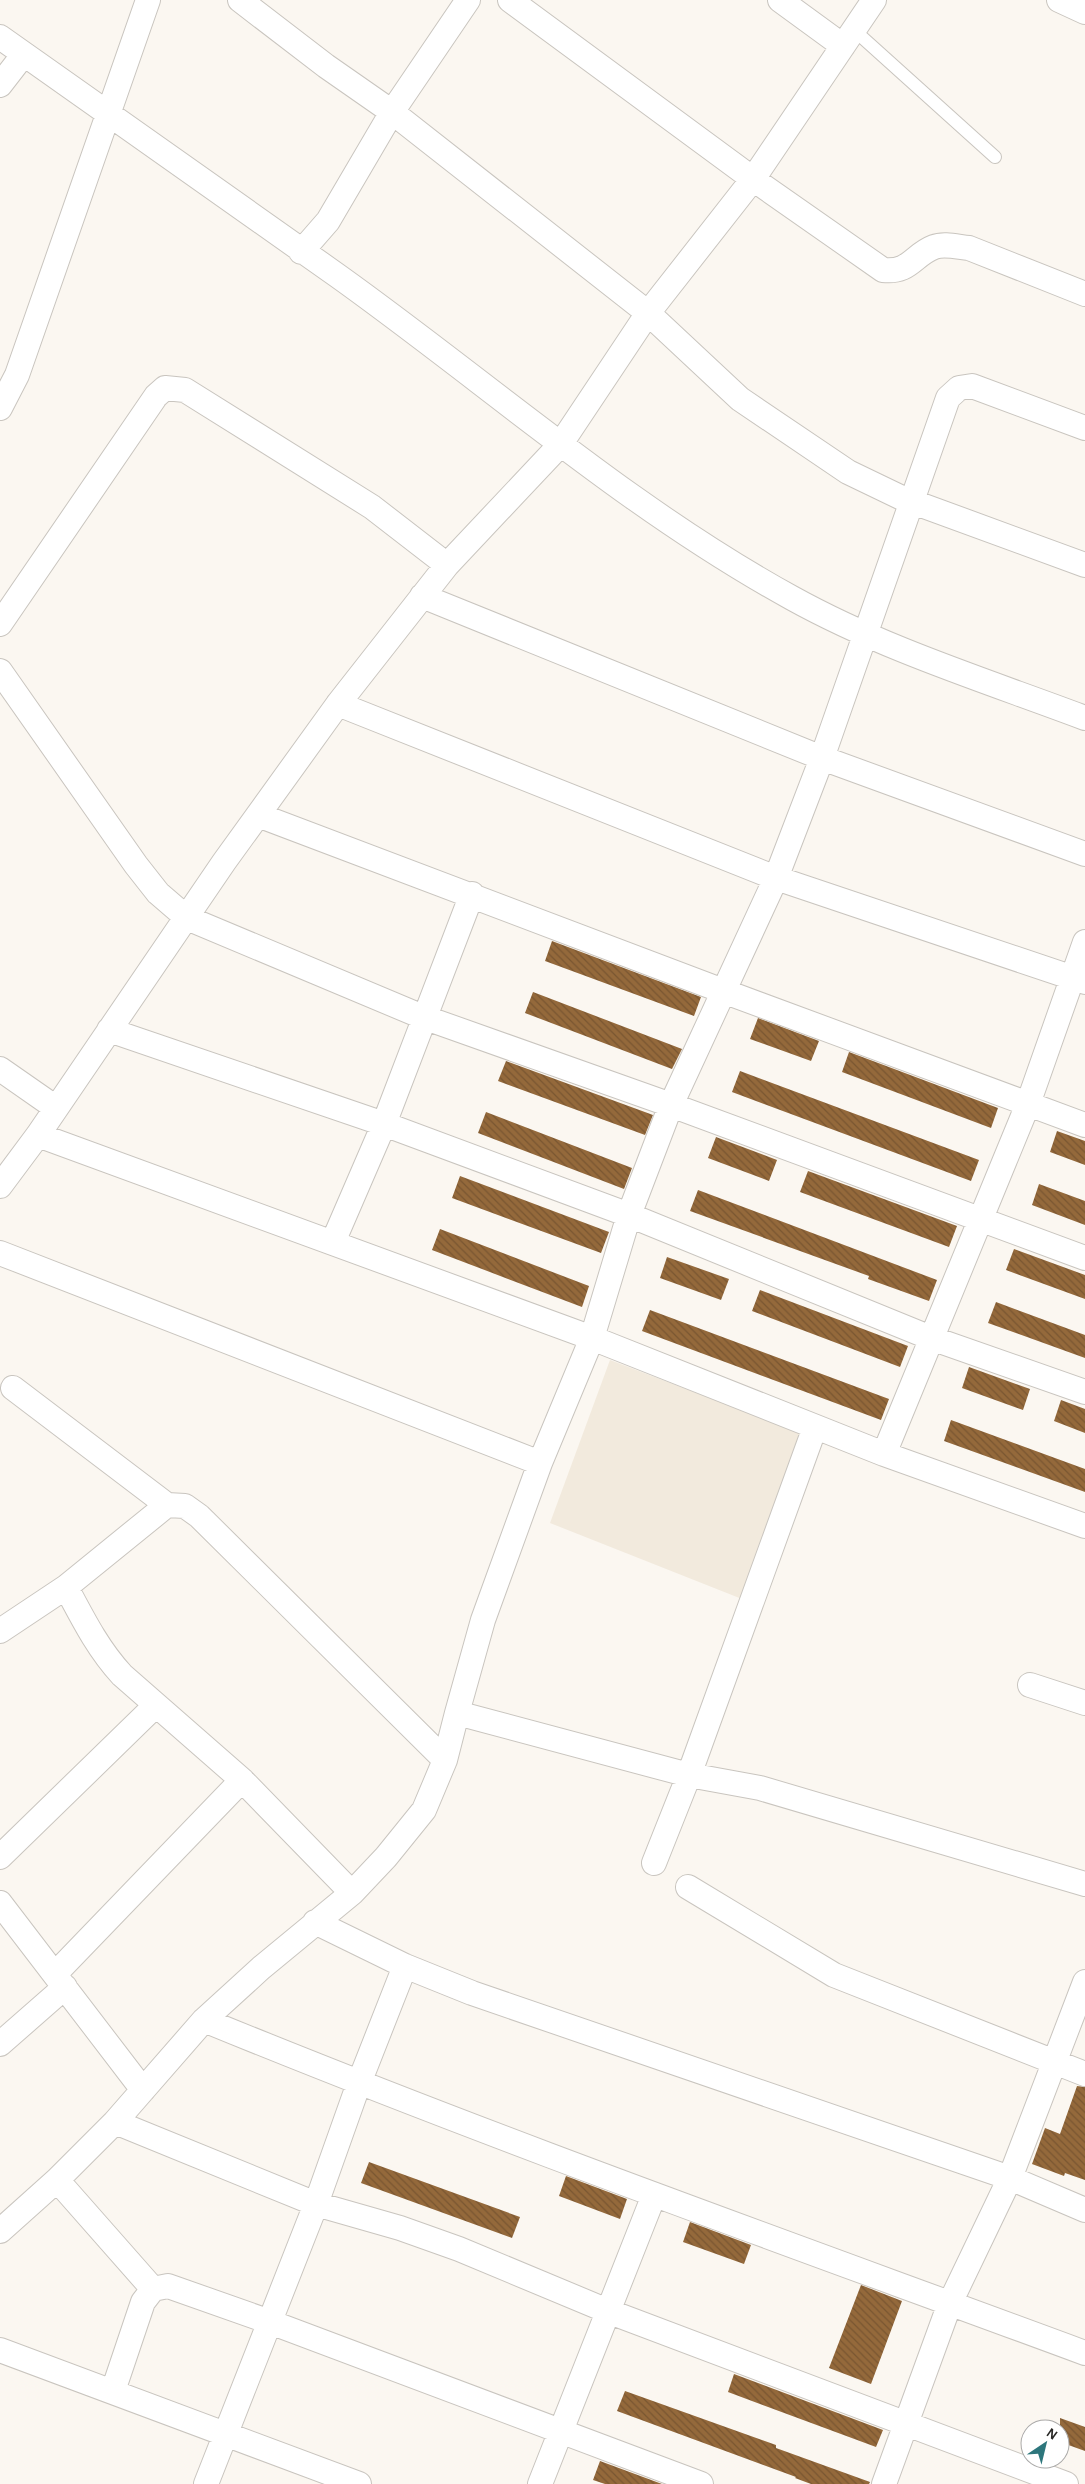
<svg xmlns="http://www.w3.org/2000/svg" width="1085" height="2484" font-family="'Alegreya Sans',sans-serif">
  <defs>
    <pattern id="building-back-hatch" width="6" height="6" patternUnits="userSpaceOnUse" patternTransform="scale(1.25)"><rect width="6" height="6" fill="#94693b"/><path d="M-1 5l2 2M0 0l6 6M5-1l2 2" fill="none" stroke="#795631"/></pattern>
  </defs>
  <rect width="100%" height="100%" fill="#fbf7f1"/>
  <!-- built -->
  <path fill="#f2eadd" d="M610 1360 809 1436 747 1601 550 1523Z"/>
  <!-- building -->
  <path fill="url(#building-back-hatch)" d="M552 941 701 997 694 1016 545 961Z
    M533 992 682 1049 672 1069 525 1013Z
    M758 1018 819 1041 811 1061 750 1039Z
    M849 1052 998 1108 991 1128 842 1072Z
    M506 1061 653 1115 645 1135 498 1081Z
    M740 1071 979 1160 971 1181 732 1092Z
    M486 1112 632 1168 624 1189 478 1133Z
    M1057 1131 1085 1141V1165L1050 1152Z
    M716 1137 777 1160 769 1181 708 1158Z
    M808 1171 957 1226 949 1247 800 1192Z
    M460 1176 609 1232 601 1253 452 1198Z
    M1039 1184 1085 1201V1225L1032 1205Z
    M698 1190 937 1280 929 1301 868 1279 869 1276 690 1211Z
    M440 1229 589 1286 582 1307 432 1250Z
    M1014 1249 1085 1275V1299L1006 1270Z
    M667 1257 729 1279 721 1300 660 1278Z
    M760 1290 908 1346 900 1367 752 1311Z
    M996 1302 1085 1335V1358L988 1323Z
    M650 1310 889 1399 881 1420 642 1331Z
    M969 1367 1030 1389 1023 1410 962 1388Z
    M1061 1400 1085 1409V1433L1054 1421Z
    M951 1420 1085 1469V1492L944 1441Z
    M1077 2086 1085 2087V2180L1065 2173 1064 2176 1032 2164 1045 2128 1060 2134Z
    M369 2162 520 2217 512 2238 361 2183Z
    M566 2176 627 2199 620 2219 559 2196Z
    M690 2222 751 2245 744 2264 683 2242Z
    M861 2285 902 2301 871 2384 829 2368Z
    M734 2374 883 2430 876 2447 728 2392Z
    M625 2391 776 2445V2448L870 2482 869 2484H811L795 2478 796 2477 617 2411Z
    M1060 2418 1085 2427V2451L1060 2442Z
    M600 2461 662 2484H605L593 2480Z"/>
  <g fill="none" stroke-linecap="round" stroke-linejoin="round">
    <!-- lane casing -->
    <g stroke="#c9c5bf" stroke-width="14">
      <path id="lane" d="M854 30 995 157"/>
    </g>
    <!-- street casing -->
    <g stroke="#c9c5bf" stroke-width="26">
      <path id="street" d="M240 0 326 66 392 112 648 313 740 399 848 472 902 498 1085 565
        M510 0 753 179 883 270C910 273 913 255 934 247 944 243 958 247 969 248L1085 294
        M780 0 843 46
        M1059 0 1085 12
        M0 37C112 117 225 196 338 276 489 384 628 508 792 598 884 649 987 681 1085 718
        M0 85 24 54
        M301 252 328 221 392 112 468 0
        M0 408 17 375 148 0
        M1085 428 972 386 959 388 948 398 822 758 776 878 671 1105 629 1215 592 1338 540 1463 483 1620 457 1713 689 1775 760 1788 1085 1884
        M422 596 822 758 1085 854
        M0 624 156 396 165 388 185 390 372 507 447 565
        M0 671 136 865 158 893 187 918 423 1017 671 1105 1085 1258
        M338 704 776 878 1085 982
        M258 815 723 991 1085 1125
        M109 1030 384 1124 629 1215 931 1338 1085 1392
        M0 1069 56 1108
        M38 1135 592 1338 884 1454 1085 1526
        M0 1186 38 1135 224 862 338 704 447 565 560 445 648 313 753 179 874 0
        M333 1242 384 1124 472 894
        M0 1253 540 1463
        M13 1388 167 1505
        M884 1454 1028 1104 1085 942
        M66 1587C83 1619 98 1649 122 1675L242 1780 352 1893
        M0 1631 66 1587 167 1505 185 1506 199 1516 445 1760
        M1030 1685 1085 1703
        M0 1857 156 1705
        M654 1863 689 1775 815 1427
        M688 1887 834 1975 1085 2074
        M0 1903 143 2090
        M315 1922 405 1966 472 1993 1010 2178 1085 2210
        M55 1974 242 1780
        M204 2020C494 2139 790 2244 1085 2353
        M0 2044 65 1987
        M115 2122 316 2204 400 2228 459 2249 610 2312 1066 2484
        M57 2180 153 2289
        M0 2231 57 2180 115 2122 204 2020 261 1968 352 1893 386 1857 424 1810 445 1760 457 1713
        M0 2350 359 2484
        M113 2391 143 2302 153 2289 168 2286 270 2322 701 2484
        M206 2484 316 2204 359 2083 405 1966
        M540 2484 654 2195
        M884 2484 950 2303 1010 2178 1085 1982"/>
    </g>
    <!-- lane -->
    <use href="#lane" stroke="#fff" stroke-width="12"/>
    <!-- street -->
    <use href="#street" stroke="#fff" stroke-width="24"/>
  </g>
  <!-- north arrow -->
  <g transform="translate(1045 2444) rotate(35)"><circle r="24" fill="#ffffff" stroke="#aaa9a8"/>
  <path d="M0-4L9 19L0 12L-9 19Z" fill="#2d767c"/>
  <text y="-8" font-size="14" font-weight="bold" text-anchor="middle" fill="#2a2926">N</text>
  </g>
</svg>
